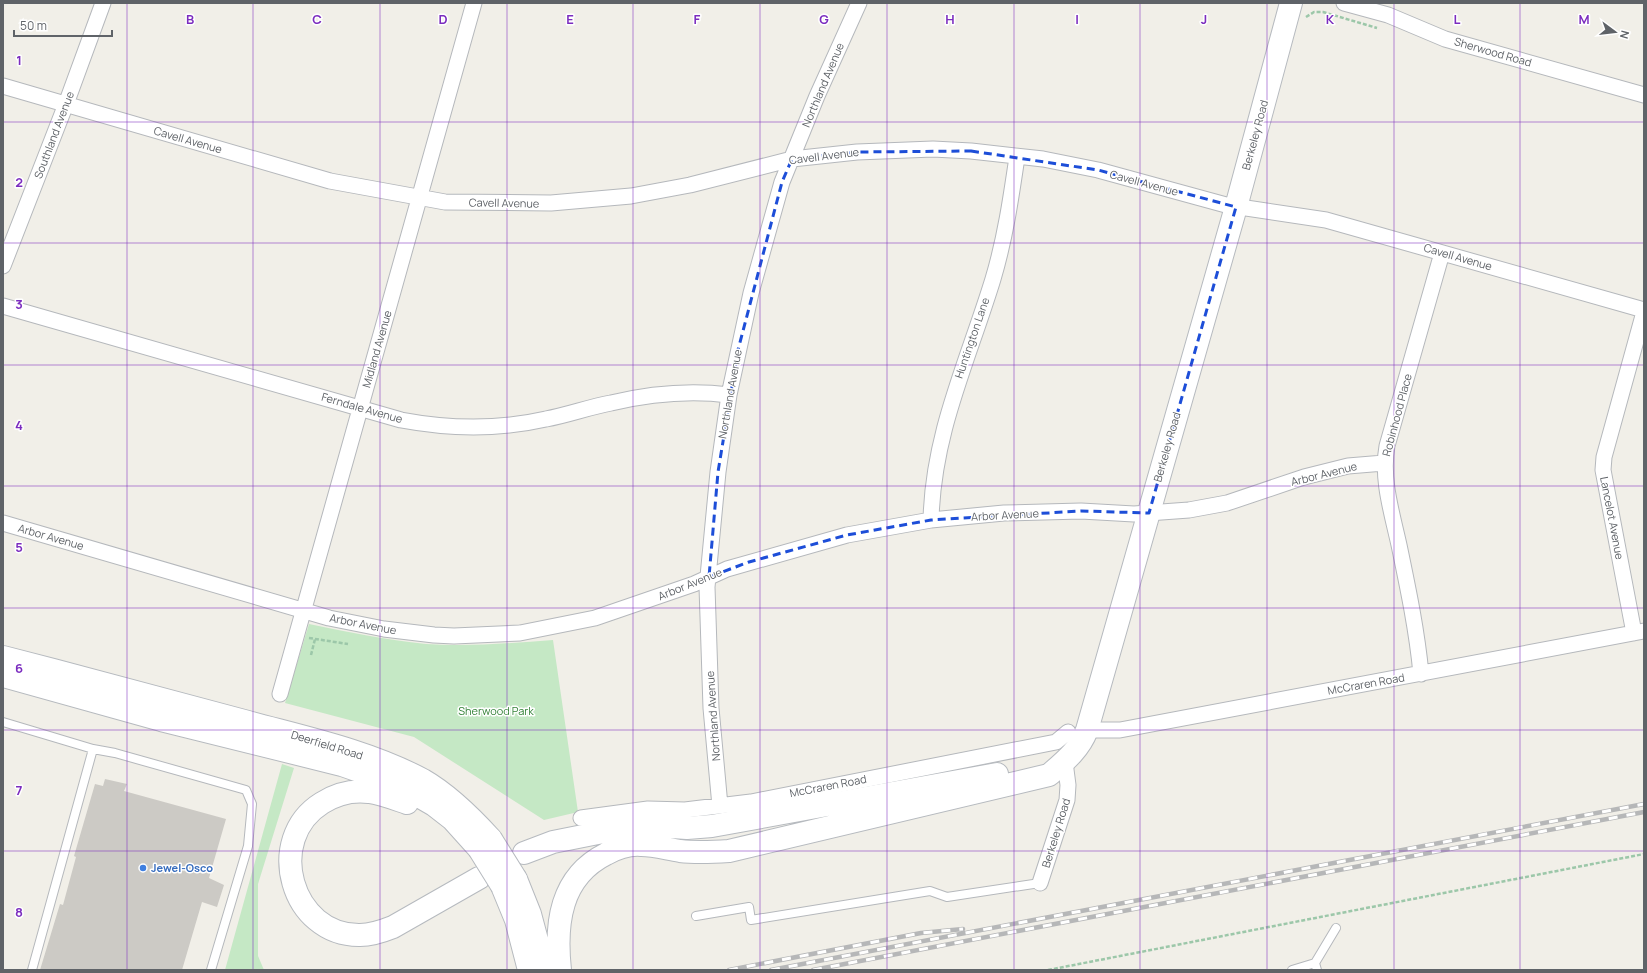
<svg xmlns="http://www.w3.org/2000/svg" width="1647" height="973" font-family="Manrope,sans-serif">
  <rect width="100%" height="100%" fill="#f1efe8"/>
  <!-- green -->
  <path fill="#c5e8c5" d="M309 624C348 632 386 640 426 644 468 647 511 643 553 640L578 812 544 820 414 737 285 703Z
    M282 764 294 768 258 884V956L264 970H225Z"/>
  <!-- building -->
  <path fill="#cccac5" d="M105 779 127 784 124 791 226 819 209 878 224 885 217 907 202 902 182 970H40L60 904 63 905 76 857 74 856 95 784 103 786Z"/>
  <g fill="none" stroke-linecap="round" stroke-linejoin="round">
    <!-- lane casing -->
    <g stroke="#b5b8bc" stroke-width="10">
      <path id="lane" d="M3 722 93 749 32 970
        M93 749 115 753 246 790 252 804 248 846 211 970
        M696 916 749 907 751 920 930 891 947 897 1040 883
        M1315 963 1336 928
        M1292 970 1315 963 1317 970"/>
    </g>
    <!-- street casing -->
    <g stroke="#b5b8bc" stroke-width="17">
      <path id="street" d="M1344 3 1388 15 1445 39 1644 95
        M3 86 330 181 445 202 551 203 631 196 690 185 792 159 857 152 933 149 971 151 1043 159 1098 170 1226 205 1326 220 1644 310
        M3 266 66 104 103 3
        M3 306 401 420C449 429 498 430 546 419 568 415 589 407 611 403 649 394 690 390 729 395
        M931 520C933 433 968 361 993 279 1005 239 1011 198 1017 157
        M3 523 329 618 384 629 434 635 454 636 520 633 595 618 694 584 727 569 847 535 931 520 1004 513 1081 511 1134 514 1189 510 1227 503 1304 477 1348 466 1384 463
        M1634 633 1603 470 1604 457 1644 312
        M1421 674C1417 631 1408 588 1399 545 1392 513 1381 479 1387 446L1442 253
        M280 694 474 3
        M1087 730H1120L1644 631
        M720 806 711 708 707 587 718 472 729 395 751 293 782 182 817 96 859 3
        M581 818 648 809 685 810 751 802 1056 742 1068 732
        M1040 883 1067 800 1068 785 1065 762"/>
    </g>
    <!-- secondary casing -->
    <g stroke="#b6babf" stroke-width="24">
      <path id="secondary" d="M3 657C85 678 167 700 248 722 307 738 369 751 423 780 449 795 471 817 491 839
        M3 676 161 720 342 765 385 780 415 794 434 805 452 819 479 849
        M407 803C395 799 382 794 369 792 353 790 336 794 322 803 264 839 291 936 360 935 372 935 383 931 393 927L479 878
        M524 853 553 842 618 829 657 826 687 828 712 826 997 774
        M516 879 530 914 545 970
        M502 886 516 920 529 970
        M560 970C555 924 560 877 606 854 617 848 628 844 641 845 654 845 667 849 680 851 697 853 713 852 729 851L1049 775C1065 761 1079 750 1087 730L1236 207 1291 3"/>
    </g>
    <!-- path -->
    <path stroke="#9cc7a9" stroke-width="2.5" stroke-dasharray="4 2" stroke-linecap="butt" d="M1306 17 1314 12H1323L1377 28
      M309 638 348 644
      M311 655 315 639
      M1048 970 1644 854"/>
    <!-- lane -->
    <use href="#lane" stroke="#fff" stroke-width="8"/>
    <!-- street -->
    <use href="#street" stroke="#fff" stroke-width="15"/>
    <!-- secondary -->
    <use href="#secondary" stroke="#fff" stroke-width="22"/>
    <!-- rail casing -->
    <g stroke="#b6b7b8" stroke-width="4.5">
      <path id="rail" d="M729 970 921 933 963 929
        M771 970 1644 804
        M813 970 1644 812"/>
    </g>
    <!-- rail -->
    <use href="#rail" stroke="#fff" stroke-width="3" stroke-dasharray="9" stroke-linecap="butt"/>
    <!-- secondary-bridge casing -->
    <g stroke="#b6babf" stroke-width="24" stroke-linecap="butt">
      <path id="secondary-bridge" d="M491 839 516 879
        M479 849 502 886"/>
    </g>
    <!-- secondary-bridge -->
    <use href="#secondary-bridge" stroke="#fff" stroke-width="22"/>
  </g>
  <!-- marked area -->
  <path fill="none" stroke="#1d4ed8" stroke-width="3" stroke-dasharray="8 5" stroke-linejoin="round" d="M971 151 1098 170 1236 207 1149 513 1081 511 931 520 847 535 749 562 709 577 718 472 738 350 782 182 792 159 857 152Z"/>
  <!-- grid -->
  <path fill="none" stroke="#7b2cbf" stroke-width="1" stroke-opacity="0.55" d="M127 3V970M253 3V970M380 3V970M507 3V970M633 3V970M760 3V970M887 3V970M1014 3V970M1140 3V970M1267 3V970M1394 3V970M1520 3V970M3 122H1644M3 243H1644M3 365H1644M3 486H1644M3 608H1644M3 730H1644M3 851H1644"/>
  <!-- markers -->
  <circle fill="#3f7fe0" stroke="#fff" stroke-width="1.5" cx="143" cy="868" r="4"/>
  <g text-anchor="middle" stroke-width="3" stroke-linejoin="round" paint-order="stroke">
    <!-- street labels -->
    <g font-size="11" fill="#5f6368" stroke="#fff">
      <text transform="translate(1493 52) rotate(16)" y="4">Sherwood Road</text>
      <text transform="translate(823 85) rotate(-67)" y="4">Northland Avenue</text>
      <text transform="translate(54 135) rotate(-69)" y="4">Southland Avenue</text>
      <text transform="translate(1255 135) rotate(-75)" y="4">Berkeley Road</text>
      <text transform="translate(188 140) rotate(16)" y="4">Cavell Avenue</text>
      <text transform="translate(824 156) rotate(-7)" y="4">Cavell Avenue</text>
      <text transform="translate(1144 183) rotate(15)" y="4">Cavell Avenue</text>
      <text transform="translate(504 203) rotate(1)" y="4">Cavell Avenue</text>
      <text transform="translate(1458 257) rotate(16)" y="4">Cavell Avenue</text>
      <text transform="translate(972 338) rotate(-71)" y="4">Huntington Lane</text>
      <text transform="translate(377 349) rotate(-74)" y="4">Midland Avenue</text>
      <text transform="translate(730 394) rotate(-80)" y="4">Northland Avenue</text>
      <text transform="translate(362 408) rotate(16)" y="4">Ferndale Avenue</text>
      <text transform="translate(1397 415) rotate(-75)" y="4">Robinhood Place</text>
      <text transform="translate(1167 447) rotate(-74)" y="4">Berkeley Road</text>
      <text transform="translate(1324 474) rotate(-14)" y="4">Arbor Avenue</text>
      <text transform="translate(1005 515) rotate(-3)" y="4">Arbor Avenue</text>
      <text transform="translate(1612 518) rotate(79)" y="4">Lancelot Avenue</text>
      <text transform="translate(51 537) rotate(16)" y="4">Arbor Avenue</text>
      <text transform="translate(690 584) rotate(-22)" y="4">Arbor Avenue</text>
      <text transform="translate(363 624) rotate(11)" y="4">Arbor Avenue</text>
      <text transform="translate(1366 684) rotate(-10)" y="4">McCraren Road</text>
      <text transform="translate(713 716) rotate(-94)" y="4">Northland Avenue</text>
      <text transform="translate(327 745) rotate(17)" y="4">Deerfield Road</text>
      <text transform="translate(828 786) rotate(-11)" y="4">McCraren Road</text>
      <text transform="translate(1056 833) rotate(-73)" y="4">Berkeley Road</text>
    </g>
    <!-- park labels -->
    <g font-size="11" fill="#348238" stroke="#fff">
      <text x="496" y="715">Sherwood Park</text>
    </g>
    <!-- shop labels -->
    <g font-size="11" font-weight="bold" fill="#366cbe" stroke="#fff" text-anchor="start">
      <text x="151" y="872">Jewel-Osco</text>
    </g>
  </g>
  <g font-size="13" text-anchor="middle" font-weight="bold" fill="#7b2cbf" stroke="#fff" stroke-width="3" stroke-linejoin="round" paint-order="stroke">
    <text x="190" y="24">B</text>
    <text x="317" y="24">C</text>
    <text x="443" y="24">D</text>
    <text x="570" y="24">E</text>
    <text x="697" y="24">F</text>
    <text x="824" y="24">G</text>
    <text x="950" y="24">H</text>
    <text x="1077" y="24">I</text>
    <text x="1204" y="24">J</text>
    <text x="1330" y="24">K</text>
    <text x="1457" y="24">L</text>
    <text x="1584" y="24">M</text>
    <text x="19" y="65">1</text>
    <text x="19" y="187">2</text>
    <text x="19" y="309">3</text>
    <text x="19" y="430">4</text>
    <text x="19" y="552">5</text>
    <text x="19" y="673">6</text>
    <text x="19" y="795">7</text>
    <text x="19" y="917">8</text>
  </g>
  <!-- border -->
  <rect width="1647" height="973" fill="none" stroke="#5f6368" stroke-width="8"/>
  <!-- north arrow -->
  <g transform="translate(1615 32) rotate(105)" stroke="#ffffff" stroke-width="3" paint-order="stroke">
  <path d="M0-3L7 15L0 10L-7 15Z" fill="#5f6368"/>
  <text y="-6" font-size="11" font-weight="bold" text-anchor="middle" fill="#5f6368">N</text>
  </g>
  <!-- scale -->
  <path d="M14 30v6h98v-6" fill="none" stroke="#5f6368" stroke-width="2"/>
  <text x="20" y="30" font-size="12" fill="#5f6368" stroke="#ffffff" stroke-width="3" paint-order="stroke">50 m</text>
</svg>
